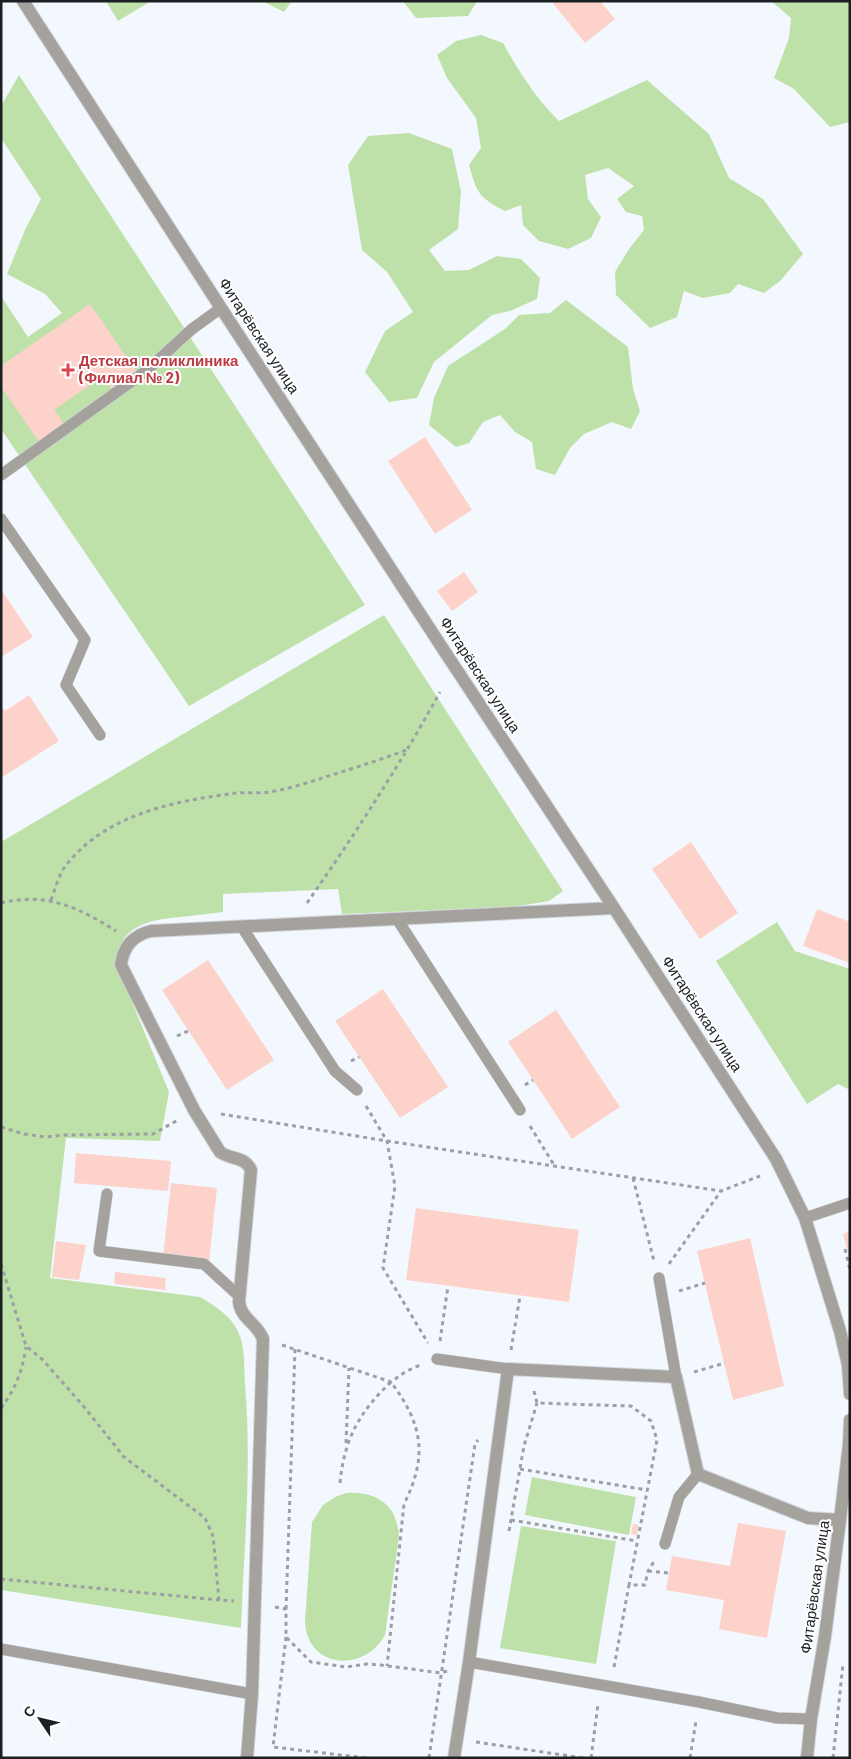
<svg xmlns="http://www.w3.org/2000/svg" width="851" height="1759" font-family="Barlow,sans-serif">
  <rect width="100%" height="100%" fill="#f3f8fe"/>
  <!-- green -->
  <path fill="#bee1aa" d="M106 1H151L118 21Z
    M262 1H292L284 12Z
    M403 1H477L468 16 416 18Z
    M771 1H850V122L830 127 794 89 774 78 789 38 791 18Z
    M481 35 503 43C520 73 534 96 559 121L647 80 709 134 729 178 763 199 803 254 780 281 764 293 738 284 730 293 703 298 684 291 677 317 650 328 616 295 615 272 629 249 644 230 642 216 626 212 617 199 634 186 608 168 585 175 588 199 601 217 591 238 568 249 539 241 523 225 521 205 505 211C478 197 477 193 469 165L481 148 476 118 447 78 437 55 456 41Z
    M19 75 365 605 189 706 1 429V296L28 337 62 313 45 294 7 274 25 230 41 199 1 138V106Z
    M409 133 452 149 461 192 458 229 429 250 445 271 469 270 497 256 521 259 540 278 537 299 510 311 492 315 434 362 417 398 389 402 365 372 385 331 413 312 387 272 362 250 348 165 368 136Z
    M566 300 628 347 633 389 640 411 631 429 612 422 584 434 570 448 555 475 536 469 532 442 515 432 500 415 483 422 469 443 456 447 429 425 434 398 448 366 505 329 519 315 550 313Z
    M384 615 563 891 549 901 513 907 342 914 338 889 223 894V912C209 914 195 915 181 917 149 920 119 925 116 963L169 1092 160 1141 66 1138 50 1278 200 1297C217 1307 235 1318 241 1339 245 1353 244 1370 245 1385 252 1465 244 1547 241 1628L1 1590V842Z
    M777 922 795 951 850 969V1090L838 1084 807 1104 716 961Z
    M532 1477 636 1497 629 1535 525 1515Z
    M346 1493C377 1491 397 1505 399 1536L385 1635C364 1674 306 1668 305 1621L312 1522 323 1505 335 1497Z
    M521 1526 616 1541 596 1664 500 1648Z"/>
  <!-- building -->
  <path fill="#fdd2cb" d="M551 1H600L615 19 585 43Z
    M90 304 138 374 113 392 103 376 54 410 65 425 40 443 1 387V366Z
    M425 437 472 510 435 534 388 461Z
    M464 572 478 592 452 611 437 591Z
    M1 589 33 637 1 657Z
    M29 695 59 741 1 778V706L5 711Z
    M691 842 738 913 700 939 652 869Z
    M817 909 850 922V963L803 946Z
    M208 960 274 1060 227 1090 162 990Z
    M383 989 448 1087 400 1118 335 1021Z
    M556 1010 620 1107 572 1139 508 1042Z
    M76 1153 171 1161 168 1191 74 1183Z
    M171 1183 217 1188 209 1262 163 1257Z
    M416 1208 579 1230 569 1302 406 1280Z
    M850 1231V1257H849L843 1234Z
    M750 1238 784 1386 733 1400 697 1251Z
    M56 1241 86 1245 79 1280 52 1277Z
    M115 1272 166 1278 165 1290 114 1284Z
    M738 1523 786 1531 767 1638 719 1629 724 1600 666 1590 672 1556 730 1566Z
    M633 1524 638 1525 637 1535 631 1534Z"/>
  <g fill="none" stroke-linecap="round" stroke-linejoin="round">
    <!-- service casing -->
    <g stroke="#d1d5db" stroke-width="12">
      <path id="service" d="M1 475 146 371 192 329 221 308
        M1 519 85 640 66 685 100 735
        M397 919 520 1110
        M242 927 335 1071 357 1090
        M107 1194 99 1251 204 1264 239 1296
        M805 1218 850 1203
        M659 1278 676 1377
        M437 1359 508 1369
        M665 1544 679 1497 698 1474
        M1 1649 252 1694
        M469 1662 699 1702 777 1718 811 1719"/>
    </g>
    <!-- minor casing -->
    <g stroke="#d1d5db" stroke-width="14">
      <path id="minor" d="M23 1 221 308 443 649 614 908 776 1159 805 1218 840 1331 848 1365 850 1394
        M247 1758 252 1694 263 1339C258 1324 241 1319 239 1302L251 1170C245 1156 231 1160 220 1152L194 1110 121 965C123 947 133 935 151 931L614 908
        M454 1758 469 1662 508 1369 676 1377 698 1474 808 1518 840 1520
        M807 1758 811 1719 825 1636 840 1520 849 1444 850 1420"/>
    </g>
    <!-- path -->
    <path stroke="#9ca0a5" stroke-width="3" stroke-dasharray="4 4" stroke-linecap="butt" d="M51 900C55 890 58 877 64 868 104 814 174 801 237 793 249 792 262 794 275 791 291 788 307 783 322 778 351 769 380 760 409 749
      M1 903C46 892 78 907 116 931
      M307 903C355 834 400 765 440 692
      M177 1036 188 1031
      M351 1061 359 1057
      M525 1085 533 1080
      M366 1106 387 1141 395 1186 383 1268 428 1343
      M221 1114 387 1141 721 1191 760 1176
      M530 1126 554 1165
      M1 1127 24 1134 46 1137 65 1135 153 1134 178 1120
      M633 1178 654 1261
      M845 1249 850 1270
      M1 1264 26 1346 43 1360 85 1408 124 1457 205 1518 213 1536 219 1600 234 1601
      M669 1264 721 1191
      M679 1291 705 1283
      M440 1341 448 1286
      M282 1345 391 1382 405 1372 420 1365
      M511 1350 520 1296
      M694 1372 725 1363
      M534 1391 537 1403 631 1406 651 1421 657 1440 629 1585
      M1 1408C16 1388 22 1372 26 1347
      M346 1443 349 1368
      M520 1469 647 1490
      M340 1483C344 1440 359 1412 391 1382 423 1425 428 1456 404 1504L387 1666
      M511 1520 637 1541
      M509 1531 524 1446 537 1403
      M648 1571 669 1573
      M1 1579 219 1600
      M275 1607 286 1609V1637L311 1662 346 1667 367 1664 381 1665 441 1673 447 1671
      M286 1609 295 1349
      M286 1637 273 1747 366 1758
      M614 1667 629 1585H645L648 1571 655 1560
      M476 1742 583 1758
      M429 1758 475 1444 478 1440
      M591 1758 598 1704
      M690 1758 696 1721
      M833 1758 843 1664"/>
    <!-- service -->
    <use href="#service" stroke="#a5a19d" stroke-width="11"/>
    <!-- minor -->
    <use href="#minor" stroke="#a5a19d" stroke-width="12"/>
  </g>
  <!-- markers -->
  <path fill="#e0444e" stroke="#fff" stroke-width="2" d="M65.5 362.5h5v5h5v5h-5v5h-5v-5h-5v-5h5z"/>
  <g text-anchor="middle" stroke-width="4" stroke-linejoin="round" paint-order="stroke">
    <!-- street labels -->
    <g font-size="15" fill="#1c2023" stroke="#fff">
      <text transform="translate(259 336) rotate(57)" y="5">Фитарёвская улица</text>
      <text transform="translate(480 675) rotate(57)" y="5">Фитарёвская улица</text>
      <text transform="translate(702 1014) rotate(57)" y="5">Фитарёвская улица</text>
      <text transform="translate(815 1587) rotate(-82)" y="5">Фитарёвская улица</text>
    </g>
    <!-- health labels -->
    <g font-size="15" font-weight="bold" fill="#be3a42" stroke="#fff" text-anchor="start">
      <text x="79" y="366">Детская поликлиника<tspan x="79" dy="17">(Филиал № 2)</tspan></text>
    </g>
  </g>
  <!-- border -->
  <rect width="851" height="1759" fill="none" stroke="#1c2023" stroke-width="5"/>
  <!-- north arrow -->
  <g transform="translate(40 1719) rotate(305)" stroke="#ffffff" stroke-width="4" paint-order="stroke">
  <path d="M0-4L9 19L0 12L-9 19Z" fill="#1c2023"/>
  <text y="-8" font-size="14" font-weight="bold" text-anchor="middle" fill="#1c2023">С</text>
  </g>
</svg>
